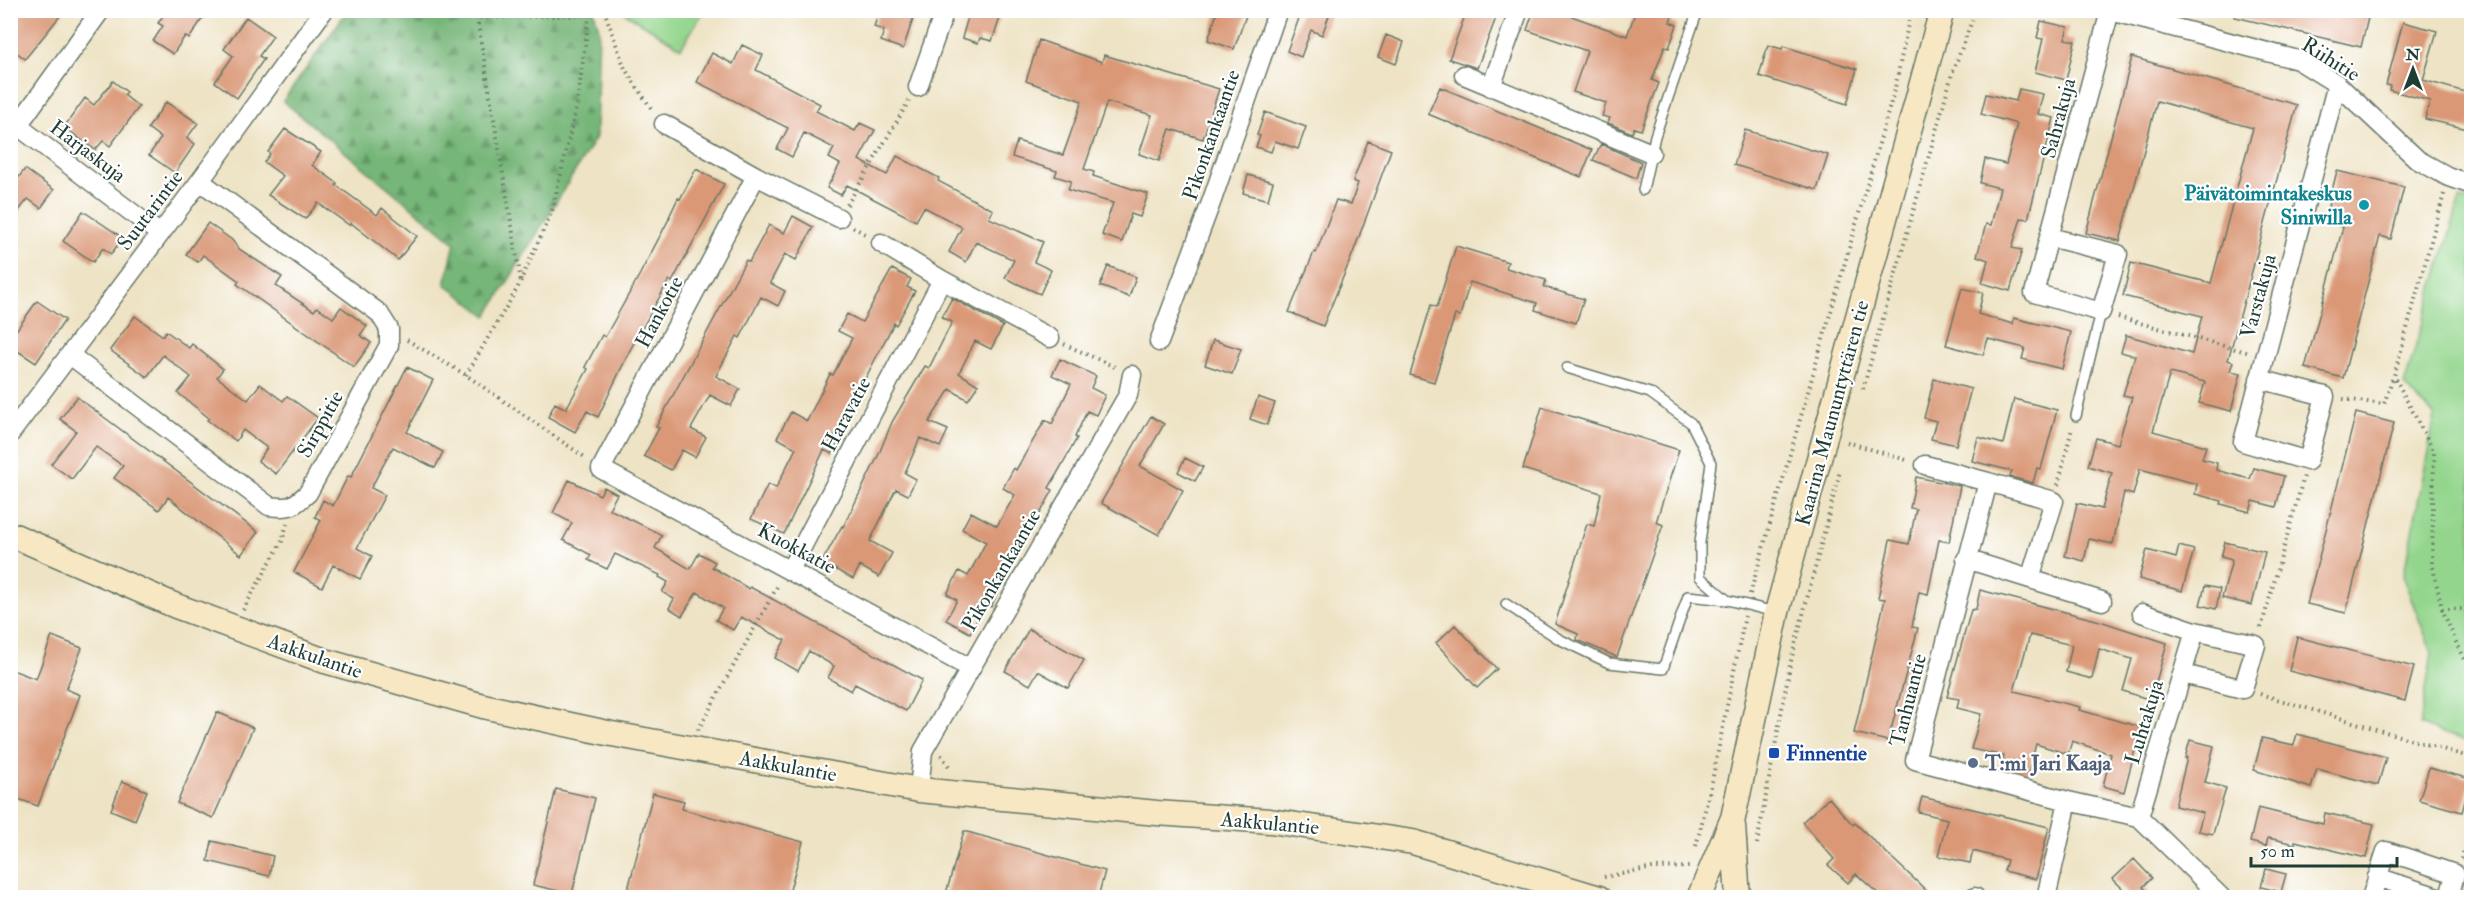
<svg xmlns="http://www.w3.org/2000/svg" width="2482" height="908" font-family="'IM FELL Double Pica',serif">
  <defs>
    <pattern id="forest-firs" width="22" height="20" patternUnits="userSpaceOnUse" patternTransform="scale(1.5)"><rect width="22" height="20" fill="#76b678"/><path d="M5 1l3.5 6h-7zM16 11l3.5 6h-7z" fill="#609563"/></pattern>
  </defs>
  <rect width="100%" height="100%" fill="#fff"/>
  <filter id="ink" filterUnits="userSpaceOnUse"><feTurbulence type="fractalNoise" baseFrequency=".0167" numOctaves="2"/><feDisplacementMap in="SourceGraphic" scale="12" xChannelSelector="R" yChannelSelector="G"/><feConvolveMatrix kernelMatrix="1 2 1 2 8 2 1 2 1" color-interpolation-filters="sRGB"/></filter>
  <filter id="wash" filterUnits="userSpaceOnUse"><feTurbulence type="fractalNoise" baseFrequency=".008" numOctaves="4" result="noise"/><feDisplacementMap in="SourceGraphic" scale="24" xChannelSelector="R" yChannelSelector="G"/><feGaussianBlur stdDeviation="1.35" result="paint"/><feColorMatrix in="noise" values="0 0 0 0 0 0 0 0 0 0 0 0 0 0 0 0 0 1.4 0 .05"/><feComposite in="paint" operator="in"/></filter>
  <g filter="url(#wash)">
    <rect width="100%" height="100%" fill="#eee3c5"/>
    <!-- forest -->
    <path fill="url(#forest-firs)" stroke="#4a7a56" stroke-width="1.5" d="M347 11H594L599 29 596 137 487 316 445 284 455 243 283 101Z"/>
    <!-- park -->
    <path fill="#93d58c" stroke="#598960" stroke-width="1.5" d="M622 11H704L681 48Z
      M2460 199 2472 202 2471 743 2420 725 2432 653 2403 578 2435 416 2404 385Z"/>
    <g id="blocks">
      <!-- building -->
      <path fill="#da9877" d="M10 10H65L25 59 10 47Z
        M167 10H208L189 39 185 36 173 54 153 41 163 26 158 23Z
        M879 10H916L903 49 881 41 884 30 874 27Z
        M970 10 1000 18 992 41 980 38 978 43 962 38Z
        M1218 10H1248L1234 49 1208 40Z
        M1302 10H1331L1322 35 1311 30 1301 57 1287 51Z
        M1467 10H1499L1477 68 1449 59Z
        M1534 10H1555L1627 36 1636 10H1674L1670 22 1677 25 1669 48 1665 46 1652 80 1659 83 1641 130 1634 128 1632 133 1608 123 1610 118 1602 116 1606 103 1573 92 1587 51 1527 30Z
        M2236 10H2357L2356 15 2368 18 2361 47 2235 17Z
        M246 17 273 36 259 56 264 59 237 98 215 82 233 56 224 49Z
        M2041 21 2068 27 2065 39 2075 41 2066 80 2035 72 2043 39 2037 38Z
        M2403 22 2437 31 2423 80 2472 94V130L2425 119 2430 101 2389 90 2390 86 2386 85Z
        M1386 35 1404 42 1396 64 1378 57Z
        M1039 40 1102 62 1104 55 1219 89 1203 139 1170 129 1159 161 1139 154 1152 115 1107 102 1084 169 1094 172 1093 176 1148 194 1140 217 1131 214 1122 242 1102 235 1113 203 1068 190 1071 181 1055 176 1057 171 1012 157 1017 141 1063 155 1082 101 1026 81Z
        M742 45 763 55 756 70 820 104 816 111 855 131 860 123 875 130 859 160 887 175 897 156 939 178 938 181 993 210 989 218 1043 242 1034 262 1051 270 1040 294 1005 278 1014 260 976 242 966 262 949 252 962 227 924 207 916 221 847 185 841 195 827 188 840 164 829 158 834 148 804 133 792 157 777 149 788 128 697 82 712 53 733 64Z
        M1768 45 1782 49 1783 46 1857 69 1847 104 1759 76Z
        M2132 57 2297 105 2228 360 2233 362 2230 371 2241 373 2231 411 2199 403 2205 382 2170 373 2153 431 2206 446 2202 459 2217 463 2216 470 2250 479 2254 468 2284 476 2276 507 2253 501 2250 512 2221 504 2222 501 2195 494 2197 484 2140 469 2133 495 2124 492 2113 544 2089 539 2084 561 2065 556 2077 503 2102 509 2112 473 2088 466 2096 438 2118 444 2132 397 2123 395 2135 356 2121 352 2126 335 2192 354 2202 316 2123 296 2131 263 2211 283 2253 128 2157 101 2120 241 2086 233Z
        M113 81 127 92 124 95 139 107 110 146 103 141 95 150 64 127 85 98 94 105Z
        M1440 87 1592 150 1581 177 1428 114Z
        M2019 89 2043 94 2038 114 2054 118 2028 219 2021 218 2012 248 2022 250 2010 291 1982 283 1988 260 1977 256 1986 224 1991 225 2000 188 1980 183 1985 159 2006 164 2017 124 1981 114 1986 94 2016 101Z
        M166 102 198 123 187 138 195 144 175 173 149 155 161 138 148 128Z
        M1265 112 1306 127 1298 149 1275 141 1271 152 1256 147 1260 136 1257 135Z
        M285 129 321 152 312 165 337 183 336 185 377 215 382 208 417 236 398 260 351 223 349 225 318 203 305 219 268 195 283 176 264 162 270 154 268 152Z
        M1745 130 1828 155 1817 190 1734 165Z
        M1368 141 1391 150 1353 253 1323 326 1289 312 1314 252 1316 253 1336 200 1351 204 1358 183 1353 181Z
        M1601 144 1641 162 1636 178 1593 160Z
        M25 169 54 190 41 208 28 199 10 222V189Z
        M696 169 724 184 672 282 669 280 630 350 598 417 587 411 575 432 548 417 555 403 566 409 588 369 585 367 602 335 605 337 640 274 670 217H669L678 198 680 199Z
        M2337 171 2404 187 2391 239 2380 236 2343 378 2305 368 2343 227 2324 222Z
        M1248 175 1273 182 1268 200 1243 193Z
        M83 211 123 238 111 254 103 248 93 262 63 241Z
        M793 216 813 227 796 260 785 254 770 283 785 291 778 306 761 297 740 338 737 336 716 376 740 389 731 406 710 395 691 429 706 437 695 457 682 450 671 470 644 456 659 428 656 427 746 260 749 262 769 225 784 233Z
        M208 223 232 240 239 249 282 277 276 286 314 311 317 307 333 318 341 307 367 326 360 335 371 343 354 367 237 284 239 281 203 255 198 262 186 254Z
        M1456 246 1508 262 1506 268 1546 280 1544 287 1584 299 1576 323 1535 310 1537 303 1470 282 1460 316 1455 315 1434 382 1410 375 1431 305 1437 307Z
        M1108 266 1136 277 1129 297 1100 286Z
        M892 269 911 279 907 287 915 291 896 325 894 323 865 379 864 378 835 435 841 438 832 454 824 450 784 534 751 519 768 484 776 488 796 448 777 438 791 412 807 421 830 374 833 375 852 338 838 331 847 314 862 322Z
        M1962 288 1983 293 1978 314 2013 324 2014 318 2071 332 2062 369 2022 359 2025 348 1988 339 1983 355 1946 345Z
        M952 298 1003 326 991 349 975 341 959 373 978 385 968 400 950 389 929 422 948 430 940 447 920 438 905 473 916 479 908 495 896 489 870 541 892 553 879 577 860 566 853 579 822 562 842 526 843 527 878 456 892 422 925 366 929 368 952 322 942 317Z
        M37 301 65 320 36 363 10 346V339Z
        M135 316 163 336 166 331 189 348 192 344 223 369 217 377 248 400 260 384 283 401 287 396 318 418 276 474 258 461 267 448 243 430 236 441 207 420 209 418 178 393 191 377 163 355 147 377 110 350Z
        M1213 340 1241 349 1232 374 1205 365Z
        M1060 359 1096 376 1091 388 1105 395 1096 415 1087 411 1075 437 1077 438 1049 488 1053 490 1030 532 1026 529 994 590 998 592 991 607 985 604 970 633 946 620 957 600 947 594 959 571 968 576 986 542 962 529 971 512 997 526 1015 495 1003 488 1014 468 1016 470 1045 420 1052 424 1071 384 1052 375Z
        M407 367 433 380 407 432 443 452 435 468 393 447 371 488 385 495 357 548 372 556 360 579 333 565 322 587 294 572 321 520 315 517 323 500 333 506 348 476 351 477Z
        M1934 379 1971 389 1956 445 1931 439 1936 421 1924 418Z
        M77 397 258 532 241 555 168 497 159 510 114 478 123 466 96 447 72 479 51 464 76 431 60 419Z
        M1258 397 1275 403 1267 425 1250 419Z
        M2014 399 2057 410 2041 469 2037 468 2033 483 2010 477 2012 471 1972 461 1978 437 2003 444Z
        M1542 407 1679 450 1656 522 1663 525 1617 657 1577 640 1578 634 1555 624 1587 524 1594 526 1601 493 1523 469Z
        M2356 413 2394 423 2346 613 2307 604Z
        M1151 416 1164 424 1140 466 1183 490 1159 535 1101 503Z
        M1185 458 1203 467 1195 481 1178 472Z
        M1916 477 1960 486 1949 542 1939 540 1928 594 1919 592 1912 627 1918 628 1888 741 1854 733 1885 599 1878 598 1890 540 1909 544 1916 509 1910 508Z
        M569 480 600 495 604 487 617 494 609 509 662 535 655 548 690 569 699 553 715 562 712 567 749 589 750 587 922 680 906 711 855 684 851 691 828 678 834 666 809 651 798 671 775 658 785 640 741 617 733 630 716 620 723 608 697 592 682 616 669 608 674 599 662 592 668 582 659 577 660 575 615 554 607 569 588 560 591 555 563 540 572 523 553 513Z
        M2225 542 2265 552 2252 605 2222 598 2232 560 2221 557Z
        M2179 546 2194 550 2182 591 2139 579 2147 550 2176 558Z
        M2205 586 2220 589 2216 609 2200 605Z
        M1980 590 2100 621 2167 643 2151 700 2123 691 2132 659 2099 649 2092 679 2066 672 2072 645 2030 635 2014 691 2080 707 2079 710 2141 727 2124 792 2103 786 2111 754 2072 741 2068 754 2036 744 2028 774 2001 765 2004 756 1971 749 1981 714 1957 708 1959 699 1947 697 1971 610 1976 609Z
        M1455 625 1497 669 1477 688 1436 643Z
        M1029 629 1084 660 1068 688 1038 671 1030 685 1005 671Z
        M52 636 82 648 66 689 80 695 38 806 10 796V669L36 679Z
        M2297 637 2414 667 2405 701 2289 671Z
        M217 712 253 728 213 818 177 803Z
        M2297 734 2386 757 2378 785 2317 769 2311 788 2254 770 2262 738 2294 745Z
        M2190 740 2214 746 2205 782 2226 788 2213 834 2198 831 2203 813 2175 806 2187 758H2185Z
        M2429 768 2471 779 2462 812 2419 800Z
        M122 781 147 791 135 820 111 810Z
        M556 789 595 798 572 894 533 885Z
        M653 793 684 801 682 809 803 842 788 897H626Z
        M1922 797 2049 827 2036 879 2004 871 2007 860 1973 851 1970 863 1938 856 1947 819 1918 812Z
        M1829 798 1853 825 1855 823 1933 897H1882L1856 874 1848 883 1828 865 1834 859 1802 822Z
        M2258 808 2323 824 2325 813 2374 824 2366 858 2295 841V844L2268 838 2266 846 2250 842Z
        M964 831 1105 871 1098 897H945Z
        M212 841 273 856 269 876 208 861Z
        M2134 859 2152 878 2143 887 2153 897H2131L2113 879Z
        M2266 869 2286 874 2281 892 2261 887Z"/>
    </g>
  </g>
  <g filter="url(#ink)">
    <use href="#blocks" fill-opacity="0" stroke="#677767" stroke-width="1.5"/>
    <g fill="none" stroke-linecap="round" stroke-linejoin="round">
      <!-- lane casing -->
      <g stroke="#677767" stroke-width="12">
        <path id="lane" d="M1643 190 1655 136 1698 10
          M1567 368 1650 393 1691 423 1711 463 1700 542V577L1727 600 1775 612
          M2076 416 2101 312
          M1506 604 1559 639 1609 663 1663 669 1688 596 1727 600"/>
      </g>
      <!-- street casing -->
      <g stroke="#677767" stroke-width="21">
        <path id="street" d="M2107 10 2298 60 2337 84 2418 160 2447 176 2472 185
          M1464 75 1651 153
          M918 87 945 10
          M1491 87 1519 10
          M664 124 756 176 839 218
          M18 126 160 234
          M11 135 101 10
          M756 176 601 469 970 668
          M2049 237 2118 254 2101 312 2034 293 2110 11
          M881 243 942 280 1050 338
          M1159 342 1212 200 1278 10
          M70 355 269 506C289 509 293 507 308 493L389 345V329L379 313 200 181
          M2259 379 2325 396 2308 461 2243 442 2337 84
          M10 434 200 181 324 10
          M1925 465 1988 482
          M1966 559 2030 579 2054 501 1988 482 1915 760 2068 801 2139 817 2222 898
          M790 570 942 280
          M2030 579 2102 601
          M2142 613 2195 631
          M919 790 923 751 1128 395 1132 375
          M2139 817 2195 631 2256 645 2243 689 2183 674
          M2377 877 2441 898
          M1975 897V898
          M2046 898 2068 801
          M2371 898 2386 851 2455 874 2449 898"/>
      </g>
      <!-- secondary casing -->
      <g stroke="#677767" stroke-width="27">
        <path id="secondary" d="M10 534 176 606 325 661 483 706 612 734 919 790 1157 813 1270 821 1413 842 1599 898
          M1733 826 1738 898
          M1699 898 1733 818 1777 612 1942 10"/>
      </g>
      <!-- path -->
      <path stroke="#677767" stroke-width="4" stroke-dasharray="1.5 4.5" stroke-linecap="butt" d="M464 10 477 18 589 15
        M604 10 625 69 653 111
        M477 18 521 281
        M2444 194 2394 376 2434 452 2432 563 2442 609 2456 642 2472 672
        M847 205 909 101
        M853 227 867 235
        M2118 317 2250 353
        M407 340 466 375 586 458
        M1064 344 1117 368
        M466 375 517 289 552 211 577 104 590 10
        M1863 389 1952 74 1976 10
        M2343 399 2384 404 2393 377
        M1847 442 1910 461
        M2058 485 2072 428
        M1750 594 1895 88 1911 10
        M2442 609H2472
        M243 610 282 541 287 524
        M2261 628 2304 476
        M2260 694 2472 758
        M698 730 778 585
        M941 755 951 769
        M1757 844 1790 665 1840 471
        M1696 846 1711 786 1745 616
        M2461 859 2472 829
        M1604 877 1653 868 1691 867"/>
      <!-- lane -->
      <use href="#lane" stroke="#fff" stroke-width="9"/>
      <!-- street -->
      <use href="#street" stroke="#fff" stroke-width="18"/>
      <!-- secondary -->
      <use href="#secondary" stroke="#f7e8c3" stroke-width="24"/>
    </g>
  </g>
  <!-- markers -->
  <circle fill="#0f9aa8" stroke="#fff" stroke-width="2" cx="2364" cy="205" r="6"/>
  <rect fill="#1a4fb4" stroke="#fff" stroke-width="2" x="1768" y="747" width="12" height="12" rx="3"/>
  <circle fill="#5c6f8a" stroke="#fff" stroke-width="2" cx="1973" cy="763" r="6"/>
  <g text-anchor="middle" stroke-width="4.5" stroke-linejoin="round" paint-order="stroke">
    <!-- street labels -->
    <g font-size="21" fill="#1f3d34" stroke="#fff">
      <text transform="translate(2331 59) rotate(32)" y="7">Riihitie</text>
      <text transform="translate(2058 118) rotate(-75)" y="7">Sahrakuja</text>
      <text transform="translate(1211 135) rotate(-71)" y="7">Pikonkankaantie</text>
      <text transform="translate(88 151) rotate(37)" y="7">Harjaskuja</text>
      <text transform="translate(150 210) rotate(-53)" y="7">Suutarintie</text>
      <text transform="translate(2258 296) rotate(-75)" y="7">Varstakuja</text>
      <text transform="translate(659 312) rotate(-62)" y="7">Hankotie</text>
      <text transform="translate(1832 413) rotate(-75)" y="7">Kaarina Maununtyttären tie</text>
      <text transform="translate(846 414) rotate(-62)" y="7">Haravatie</text>
      <text transform="translate(320 424) rotate(-61)" y="7">Sirppitie</text>
      <text transform="translate(797 548) rotate(28)" y="7">Kuokkatie</text>
      <text transform="translate(1001 570) rotate(-60)" y="7">Pikonkankaantie</text>
      <text transform="translate(315 656) rotate(19)" y="7">Aakkulantie</text>
      <text transform="translate(1908 700) rotate(-76)" y="7">Tanhuantie</text>
      <text transform="translate(2144 722) rotate(-73)" y="7">Luhtakuja</text>
      <text transform="translate(788 766) rotate(10)" y="7">Aakkulantie</text>
      <text transform="translate(1270 823) rotate(5)" y="7">Aakkulantie</text>
    </g>
    <!-- culture labels -->
    <g font-size="21" font-weight="bold" fill="#0d838f" stroke="#fff" text-anchor="end">
      <text x="2352" y="200">Päivätoimintakeskus<tspan x="2352" dy="24">Siniwilla</tspan></text>
    </g>
    <!-- transit labels -->
    <g font-size="21" font-weight="bold" fill="#164399" stroke="#fff" text-anchor="start">
      <text x="1786" y="760">Finnentie</text>
    </g>
    <!-- service labels -->
    <g font-size="21" font-weight="bold" fill="#4e5e75" stroke="#fff" text-anchor="start">
      <text x="1985" y="770">T:mi Jari Kaaja</text>
    </g>
  </g>
  <!-- margin -->
  <rect width="2482" height="908" fill="none" stroke="#fff" stroke-width="36"/>
  <!-- north arrow -->
  <g transform="translate(2413 69)" stroke="#ffffff" stroke-width="4.5" paint-order="stroke">
  <path d="M0-4.5L10 22L0 15L-10 22Z" fill="#1f3d34"/>
  <text y="-9" font-size="16" font-weight="bold" text-anchor="middle" fill="#1f3d34">N</text>
  </g>
  <!-- scale -->
  <path d="M2251 857v9h146v-9" fill="none" stroke="#1f3d34" stroke-width="3"/>
  <text x="2260" y="857" font-size="18" fill="#1f3d34" stroke="#ffffff" stroke-width="4.5" paint-order="stroke">50 m</text>
</svg>
